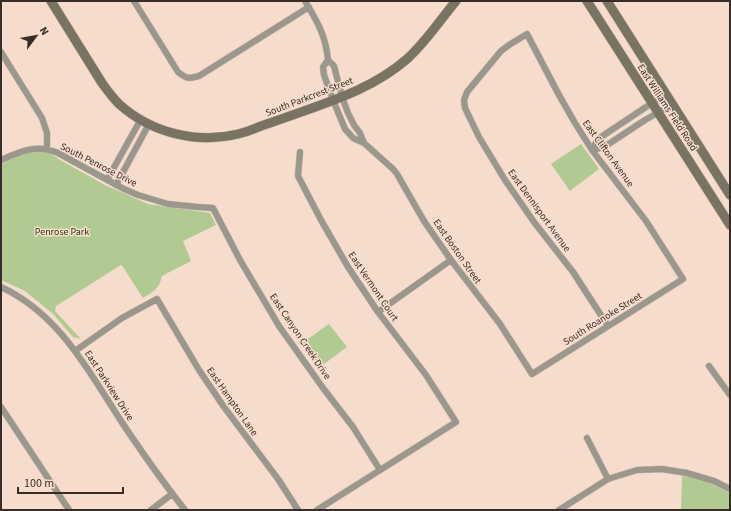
<svg xmlns="http://www.w3.org/2000/svg" width="731" height="511" font-family="'Source Sans 3',sans-serif">
  <rect width="100%" height="100%" fill="#f6dccd"/>
  <!-- green -->
  <path fill="#b1ca92" d="M581 144 599 169 570 191 551 164Z
    M44 149 60 160 105 185 148 204 210 213 216 225 183 241 191 261 162 276C159 289 154 291 143 298L139 292 123 267 121 265 56 306 55 311 81 339 73 337 53 314 25 291 1 280V164L18 156Z
    M329 324 347 347 320 367 302 343Z
    M682 476C699 478 716 484 730 494L729 497H730V510H681Z"/>
  <g fill="none" stroke-linecap="round" stroke-linejoin="round">
    <!-- street casing -->
    <g stroke="#d0b9ac" stroke-width="7">
      <path id="street" d="M134 1 178 72C187 79 188 79 199 76L309 7
        M305 1C317 21 326 36 328 60
        M1 52 42 118 47 133V149
        M364 143 360 133 354 125 348 113 342 97 334 66 328 60 323 67 324 75 333 100 345 129 353 138 364 143 393 169 397 174 424 221 451 260 500 324 532 374 683 279 646 221 592 150 575 123 559 95 527 34 509 45 501 51 467 92 464 100 465 108 479 137 505 180 534 222 573 272 608 326
        M592 150 598 139 652 103 667 95
        M592 150 604 147 645 120 673 104
        M300 152 298 176 321 220 348 267 378 312 426 375 456 422 317 510
        M1 160C21 151 36 144 58 153L124 189 138 195 168 204 198 207 213 208 240 260 279 326 323 388 353 427 380 470
        M107 180 141 119
        M116 185 149 124
        M1 287C59 314 88 370 121 421 141 451 162 481 185 510
        M378 312 451 260
        M75 351 122 318 157 299 199 370 224 407 278 479 298 510
        M709 366 730 395
        M1 407 69 510
        M587 438 608 479
        M151 510 172 494
        M559 510 608 479 637 470 662 469 687 473 714 481 730 489"/>
    </g>
    <!-- secondary casing -->
    <g stroke="#d0b9ac" stroke-width="10">
      <path id="secondary" d="M51 1 102 83C107 90 113 98 119 104 151 133 197 144 238 134 246 132 254 129 261 126 276 121 290 116 304 111 341 98 377 85 407 59 426 42 440 20 456 1
        M587 1 730 225
        M607 1 730 195"/>
    </g>
    <!-- street -->
    <use href="#street" stroke="#9a978c" stroke-width="6"/>
    <!-- secondary -->
    <use href="#secondary" stroke="#787363" stroke-width="9"/>
  </g>
  <g text-anchor="middle" stroke-width="3" stroke-linejoin="round" paint-order="stroke">
    <!-- street labels -->
    <g font-size="10" fill="#382e29" stroke="#f6dccd">
      <text transform="translate(309 96) rotate(-21)" y="4">South Parkcrest Street</text>
      <text transform="translate(668 107) rotate(57)" y="4">East Williams Field Road</text>
      <text transform="translate(609 153) rotate(54)" y="4">East Clifton Avenue</text>
      <text transform="translate(99 164) rotate(27)" y="4">South Penrose Drive</text>
      <text transform="translate(540 210) rotate(54)" y="4">East Dennisport Avenue</text>
      <text transform="translate(458 251) rotate(55)" y="4">East Boston Street</text>
      <text transform="translate(374 286) rotate(56)" y="4">East Vermont Court</text>
      <text transform="translate(602 318) rotate(-32)" y="4">South Roanoke Street</text>
      <text transform="translate(301 336) rotate(56)" y="4">East Canyon Creek Drive</text>
      <text transform="translate(110 385) rotate(57)" y="4">East Parkview Drive</text>
      <text transform="translate(233 401) rotate(55)" y="4">East Hampton Lane</text>
    </g>
    <!-- park labels -->
    <g font-size="10" fill="#293e00" stroke="#f6dccd">
      <text x="62" y="235">Penrose Park</text>
    </g>
  </g>
  <!-- border -->
  <rect width="731" height="511" fill="none" stroke="#382e29" stroke-width="4"/>
  <!-- north arrow -->
  <g transform="translate(36 36) rotate(58)" stroke="#f6dccd" stroke-width="3" paint-order="stroke">
  <path d="M0-3L7 15L0 10L-7 15Z" fill="#382e29"/>
  <text y="-6" font-size="11" font-weight="bold" text-anchor="middle" fill="#382e29">N</text>
  </g>
  <!-- scale -->
  <path d="M18 487v6h105v-6" fill="none" stroke="#382e29" stroke-width="2"/>
  <text x="24" y="487" font-size="12" fill="#382e29" stroke="#f6dccd" stroke-width="3" paint-order="stroke">100 m</text>
</svg>
